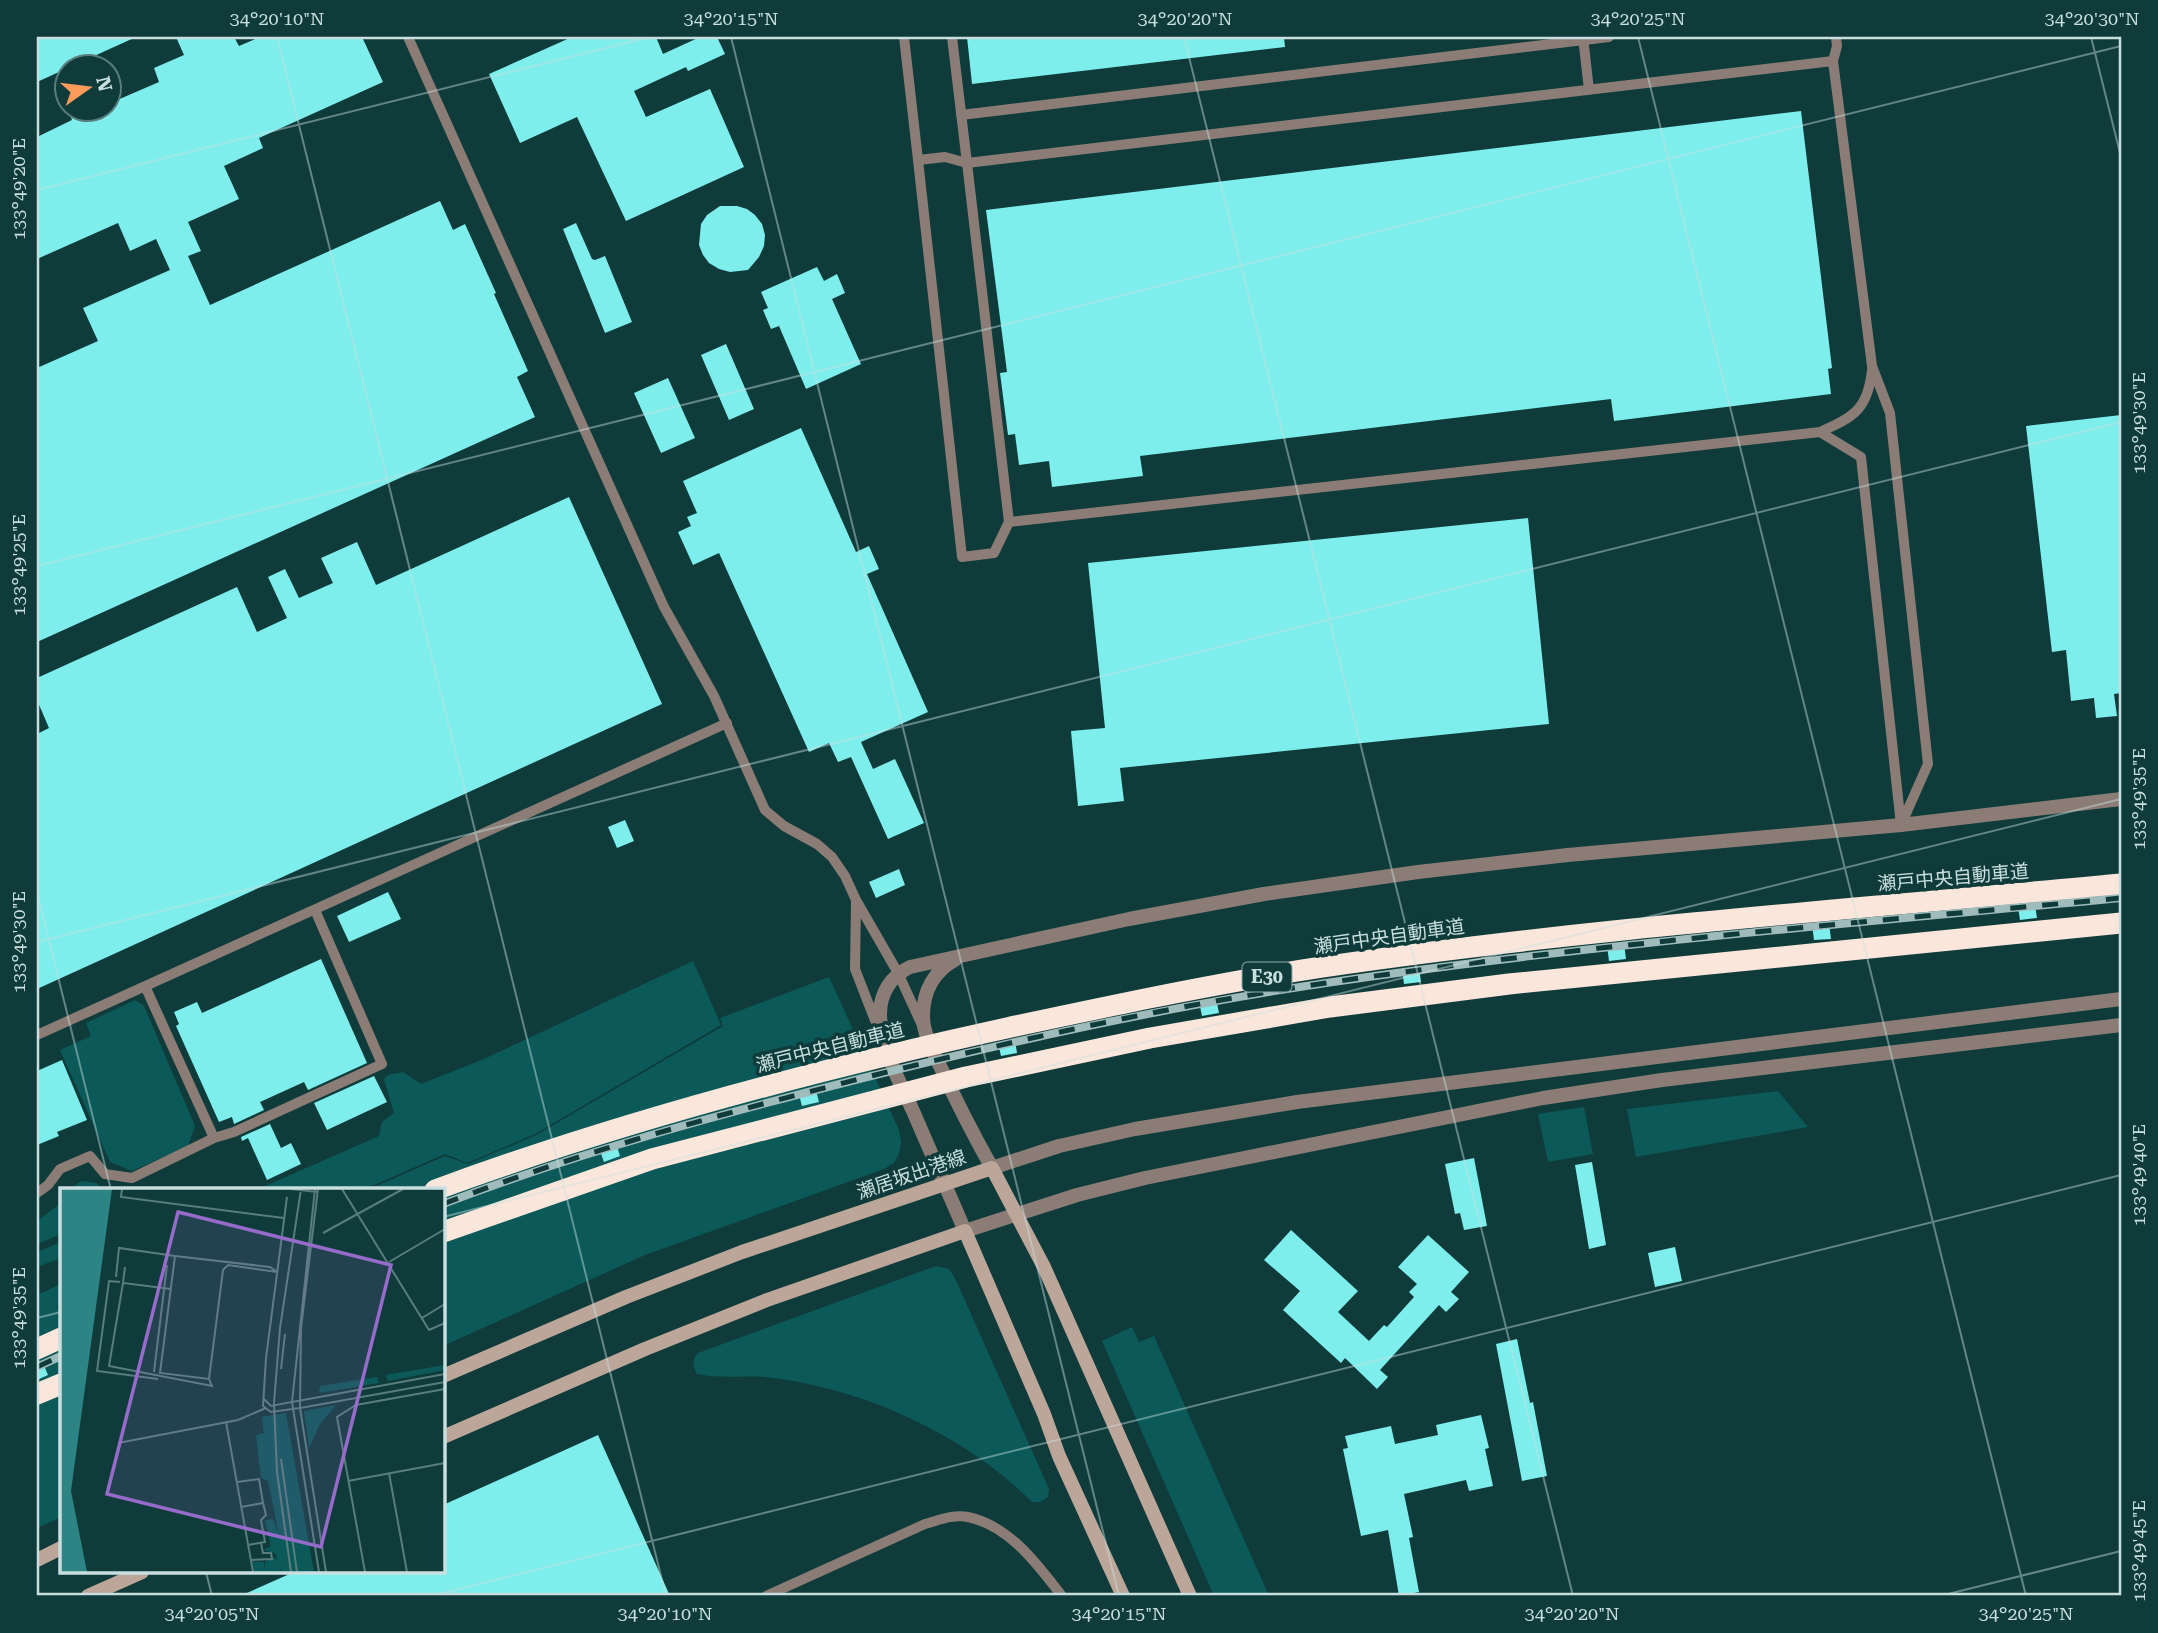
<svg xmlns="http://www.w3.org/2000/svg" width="2158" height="1633" font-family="'Roboto Serif','Noto Sans JP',serif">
  <rect width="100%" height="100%" fill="#0f3b3b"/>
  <!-- green -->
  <path fill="#0c5959" d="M693 961 721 1025 535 1134 467 1163 445 1154 363 1190H256L379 1136 382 1122 394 1113 384 1079 388 1075 403 1072 421 1084 484 1059Z
    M829 977 899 1130 901 1142 899 1154 894 1163 884 1169 645 1255 443 1346V1190H367L445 1156 468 1164 536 1135 723 1026 720 1018Z
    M135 1000 144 1006 195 1126 188 1146 132 1171 110 1162 60 1050 91 1036 86 1023Z
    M1778 1091 1808 1127 1636 1157 1627 1109Z
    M1584 1107 1593 1154 1548 1162 1538 1114Z
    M81 1181 97 1183 102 1190H69Z
    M61 1203V1234L37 1244V1221Z
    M61 1242V1258L37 1267V1252Z
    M936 1266 949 1269 954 1276 1049 1489 1048 1497 1040 1502H1032C964 1434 863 1388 766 1377 743 1375 720 1379 697 1374 692 1365 692 1361 698 1353Z
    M61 1284V1305L51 1309 61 1306V1517L37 1528V1295Z
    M1132 1327 1139 1342 1154 1336 1269 1596H1214L1102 1341Z"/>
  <!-- building -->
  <path fill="#7eeeed" d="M37 37H136L37 82Z
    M176 37H234L239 46 260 37H362L383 82 259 138 263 148 224 166 239 199 188 222 201 251 188 256 210 305 440 201 453 230 465 224 496 293 494 294 528 371 517 377 535 417 37 642V368L98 341 83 308 170 270 156 239 130 251 118 223 37 259V137L72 120 67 108H108V104L159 82 154 68 184 55Z
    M572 37H656L663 54 700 37H717L725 54 688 71 686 67 634 91 646 117 710 89 744 167 626 221 577 117 520 143 489 74Z
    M967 37H1284L1285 47 972 84Z
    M1801 111 1832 368 1828 369 1831 394 1614 421 1611 399 1140 456 1143 476 1052 487 1049 461 1019 465 1015 434 1008 435 1000 373 1007 372 986 210Z
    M720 206H737L747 209 755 215 762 224 765 235 764 246 759 257 748 270 730 272 719 269 709 263 703 255 699 245 701 224 707 215Z
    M576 223 592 259 595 260 605 256 632 322 605 333 563 229Z
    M817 267 824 281 837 274 845 293 832 299 861 364 806 389 779 326 771 329 763 310 768 308 761 292Z
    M726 344 754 409 729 420 701 355Z
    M668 378 695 438 661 453 634 393Z
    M2121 415V693L2114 694 2117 716 2096 718 2094 698 2071 701 2066 650 2052 652 2026 426Z
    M801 428 856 552 869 546 879 569 867 574 928 712 861 742 873 769 895 759 924 823 888 839 851 757 838 762 829 743 809 752 719 553 693 565 678 532 691 526 687 517 697 513 683 481Z
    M569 497 662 704 37 989V734L49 728 37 700V678L237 587 257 632 287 618 268 577 285 569 299 598 333 583 321 558 357 542 376 585Z
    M1528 518 1549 724 1120 768 1124 801 1078 806 1071 731 1105 728 1088 563Z
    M625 820 634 841 617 848 608 827Z
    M899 869 905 885 876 898 869 882Z
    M388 892 401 919 349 942 337 916Z
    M2035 905 2037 918 2020 920 2018 907Z
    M1829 923 1831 939 1814 940 1812 925Z
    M1624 943 1626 959 1609 961 1607 945Z
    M321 959 367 1063 308 1090 304 1082 260 1102 264 1110 234 1124 232 1117 219 1122 176 1026 179 1024 174 1012 197 1002 202 1013Z
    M1419 967 1421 982 1404 984 1402 969Z
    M1216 998 1219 1013 1202 1016 1199 1002Z
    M1015 1040 1017 1053 1001 1056 998 1043Z
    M62 1060 87 1120 57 1132 59 1136 37 1145V1071Z
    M374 1076 387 1102 327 1130 314 1103Z
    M815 1087 819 1102 802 1106 798 1091Z
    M270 1124 281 1148 291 1143 301 1164 267 1180 248 1138 242 1141 241 1137Z
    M616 1143 620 1156 604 1162 599 1148Z
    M1474 1158 1487 1226 1464 1230 1460 1213 1455 1214 1445 1164Z
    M1592 1162 1606 1245 1589 1249 1575 1165Z
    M1291 1230 1358 1291 1338 1312 1369 1341 1384 1325 1387 1327 1414 1297 1409 1292 1417 1284 1398 1267 1428 1235 1469 1272 1451 1292 1459 1299 1446 1312 1439 1305 1380 1370 1388 1377 1377 1389 1345 1358 1341 1363 1283 1310 1300 1291 1264 1260Z
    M1675 1247 1682 1281 1655 1287 1648 1253Z
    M1517 1339 1530 1403 1533 1402 1547 1476 1522 1481 1496 1344Z
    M42 1361 48 1375 37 1380V1362Z
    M1481 1415 1489 1448 1485 1449 1493 1486 1469 1491 1466 1480 1404 1494 1413 1537 1409 1538 1419 1592 1399 1596 1388 1530 1361 1536 1343 1449 1348 1448 1345 1436 1391 1426 1395 1444 1438 1435 1436 1425Z
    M598 1435 670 1596H240L294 1572H443V1505Z"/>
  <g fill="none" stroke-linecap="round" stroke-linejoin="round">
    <!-- service -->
    <path stroke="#8b7d75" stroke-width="10" d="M408 37 664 607 714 696 765 810 784 826 817 844 832 857 845 876 856 900 898 973 921 1023
      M904 37 918 160
      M952 37 967 163 945 157 918 160 962 557 994 553 1009 522
      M1583 37 1589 90
      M1833 61 1872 366 1890 413 1928 764 1901 825 1861 457 1820 432 1009 522 967 163Z
      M1833 61 1837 46 1836 37
      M961 115 1609 37
      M1820 432C1854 417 1868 409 1872 370
      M856 901 855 969 878 1028
      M37 1035 727 723
      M214 1138 234 1132 382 1064 315 910
      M37 1193 48 1185 60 1169 90 1156 105 1174 132 1178 214 1138 145 986
      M766 1596 925 1524C939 1520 954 1514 968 1517 1010 1526 1037 1564 1062 1596"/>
    <!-- tertiary -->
    <path stroke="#8b7d75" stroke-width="14" d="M2121 799 1901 825 1568 855 1418 872 1264 894 1129 919 910 967C891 976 880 993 880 1014 880 1047 900 1082 913 1111 930 1151 948 1191 965 1231L1077 1195 1145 1178 1543 1098 1662 1080 2121 1025
      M956 959C934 971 923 991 923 1016 923 1034 933 1051 940 1066 956 1101 973 1134 992 1168L1059 1146 1135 1129 1297 1102 2121 999"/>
    <!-- secondary -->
    <path stroke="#bca699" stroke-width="14" d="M443 1376 626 1297 742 1252 992 1168 1044 1267 1190 1596
      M443 1437 645 1349 767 1300 965 1231 1044 1414 1059 1456 1123 1596
      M37 1560 61 1548
      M88 1596 142 1572"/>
    <!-- motorway -->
    <path stroke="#fae6da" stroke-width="21" d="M435 1190C627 1119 826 1067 1025 1024 1124 1003 1223 982 1322 967 1587 928 1855 909 2121 884
      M443 1232 652 1159 966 1077 1150 1038 1330 1007 1509 984 2121 923
      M37 1349 61 1338
      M37 1394 61 1384"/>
    <!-- rail casing -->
    <g stroke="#a0bbbb" stroke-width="8">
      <path id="rail" d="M443 1204C580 1152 721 1114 863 1078 1016 1040 1170 1006 1326 983 1590 944 1856 923 2121 898
        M37 1367 61 1356"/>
    </g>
    <!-- rail -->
    <use href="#rail" stroke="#0f3b3b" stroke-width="5" stroke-dasharray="16" stroke-linecap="butt"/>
  </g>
  <!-- ticks -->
  <path fill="none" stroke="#c9dfdf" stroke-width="2" stroke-opacity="0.45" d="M277 37 666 1596M731 37 1119 1596M1184 37 1573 1596M1638 37 2026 1596M2091 37 2121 157M37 190 650 37M37 566 2121 46M37 892 111 1190M37 942 2121 422M443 1217 2121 799M37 1318 61 1312M206 1572 212 1596M431 1596 2121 1175M1940 1596 2121 1551"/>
  <g text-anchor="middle" stroke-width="7" stroke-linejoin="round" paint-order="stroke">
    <!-- shield labels -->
    <rect fill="#0f3b3b" stroke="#91aeae" stroke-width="2" x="1242.5" y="962.5" width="49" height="29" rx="5"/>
    <g font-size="18" font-weight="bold" fill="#c9dfdf">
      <text x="1267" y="983">E30</text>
    </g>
    <!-- street labels -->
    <g font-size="19" fill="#c9dfdf" stroke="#0f3b3b">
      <text transform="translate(1953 877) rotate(-5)" y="7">瀬戸中央自動車道</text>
      <text transform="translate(1389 936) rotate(-8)" y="7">瀬戸中央自動車道</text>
      <text transform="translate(830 1047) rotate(-14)" y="7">瀬戸中央自動車道</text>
      <text transform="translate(911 1174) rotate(-19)" y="7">瀬居坂出港線</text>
    </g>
  </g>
  <!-- overview -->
  <g transform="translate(60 1188)">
    <rect width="385" height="385" fill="#0f3b3b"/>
    <path d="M385 177V182L328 193 326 187ZM317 189 319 195 259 205 260 198ZM276 217 260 236 249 260 244 223ZM226 225 254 384H220L221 378 219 384H194L192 373 204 374 205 383V374L214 369 217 372 216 366 204 362 211 358 205 332 213 331 219 347 208 293 201 290 196 247 204 245 202 229Z" fill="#0c5959"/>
    <path d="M0 1H52L11 303 27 384H0Z" fill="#2c8584"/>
    <path fill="none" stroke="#597d7d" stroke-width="2" d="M62 1 61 9 224 30M231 1 257 4M282 1 369 142 385 135M227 9 206 170 203 218 211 224 240 220 241 140 258 1M263 45 343 1M115 68 210 79 217 84 168 77 163 82 149 191 100 185ZM329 74 385 41M65 79 63 95 111 101M56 89 59 60 115 68M60 94 49 93 37 183 98 191M63 95 49 178 152 198 149 191M362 130 385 116M221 181 225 146M94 184 107 77M204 211 211 218 232 214 255 1M166 234 193 384M58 255 178 232 206 220M221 271 237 384M329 285 347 384M288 293 385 275M177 294 199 291 203 315M181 319 203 315 206 327 201 332 205 354 188 357M191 372 212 371 211 365H203L201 355M231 384 217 284 214 215 220 140 241 1M259 384 232 214 385 186M266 384 240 220 385 194M305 384 277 229 296 217 385 201"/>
    <path fill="#966bca" fill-opacity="0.15" stroke="#966bca" stroke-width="3.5" d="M118 24 331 77 261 359 47 306Z"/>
    <rect width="385" height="385" fill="none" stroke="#c9dfdf" stroke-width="3.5"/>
  </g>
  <!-- border -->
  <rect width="2158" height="1633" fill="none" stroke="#0f3b3b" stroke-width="77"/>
  <!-- north arrow -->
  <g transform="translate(88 88) rotate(76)"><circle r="33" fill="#0f3b3b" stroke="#597d7d" stroke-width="2"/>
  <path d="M0-5L12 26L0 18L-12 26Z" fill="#ff9b5a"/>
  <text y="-10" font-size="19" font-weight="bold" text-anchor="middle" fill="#c9dfdf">N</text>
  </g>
  <rect x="38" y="38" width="2082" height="1556" fill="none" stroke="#c9dfdf" stroke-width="2.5"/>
  <g font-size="18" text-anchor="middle" fill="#c9dfdf">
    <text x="277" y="25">34°20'10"N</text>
    <text x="731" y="25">34°20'15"N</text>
    <text x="1185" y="25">34°20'20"N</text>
    <text x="1638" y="25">34°20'25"N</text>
    <text x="2092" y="25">34°20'30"N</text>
    <text transform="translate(19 189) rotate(-90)" y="6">133°49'20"E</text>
    <text transform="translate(2139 423) rotate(-90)" y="6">133°49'30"E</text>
    <text transform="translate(19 565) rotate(-90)" y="6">133°49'25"E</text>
    <text transform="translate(2139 799) rotate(-90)" y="6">133°49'35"E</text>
    <text transform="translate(19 942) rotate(-90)" y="6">133°49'30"E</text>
    <text transform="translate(2139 1175) rotate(-90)" y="6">133°49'40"E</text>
    <text transform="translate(19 1318) rotate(-90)" y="6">133°49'35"E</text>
    <text transform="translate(2139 1551) rotate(-90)" y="6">133°49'45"E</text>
    <text x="212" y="1620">34°20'05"N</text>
    <text x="665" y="1620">34°20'10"N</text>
    <text x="1119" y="1620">34°20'15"N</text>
    <text x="1572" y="1620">34°20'20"N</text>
    <text x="2026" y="1620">34°20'25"N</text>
  </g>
</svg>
